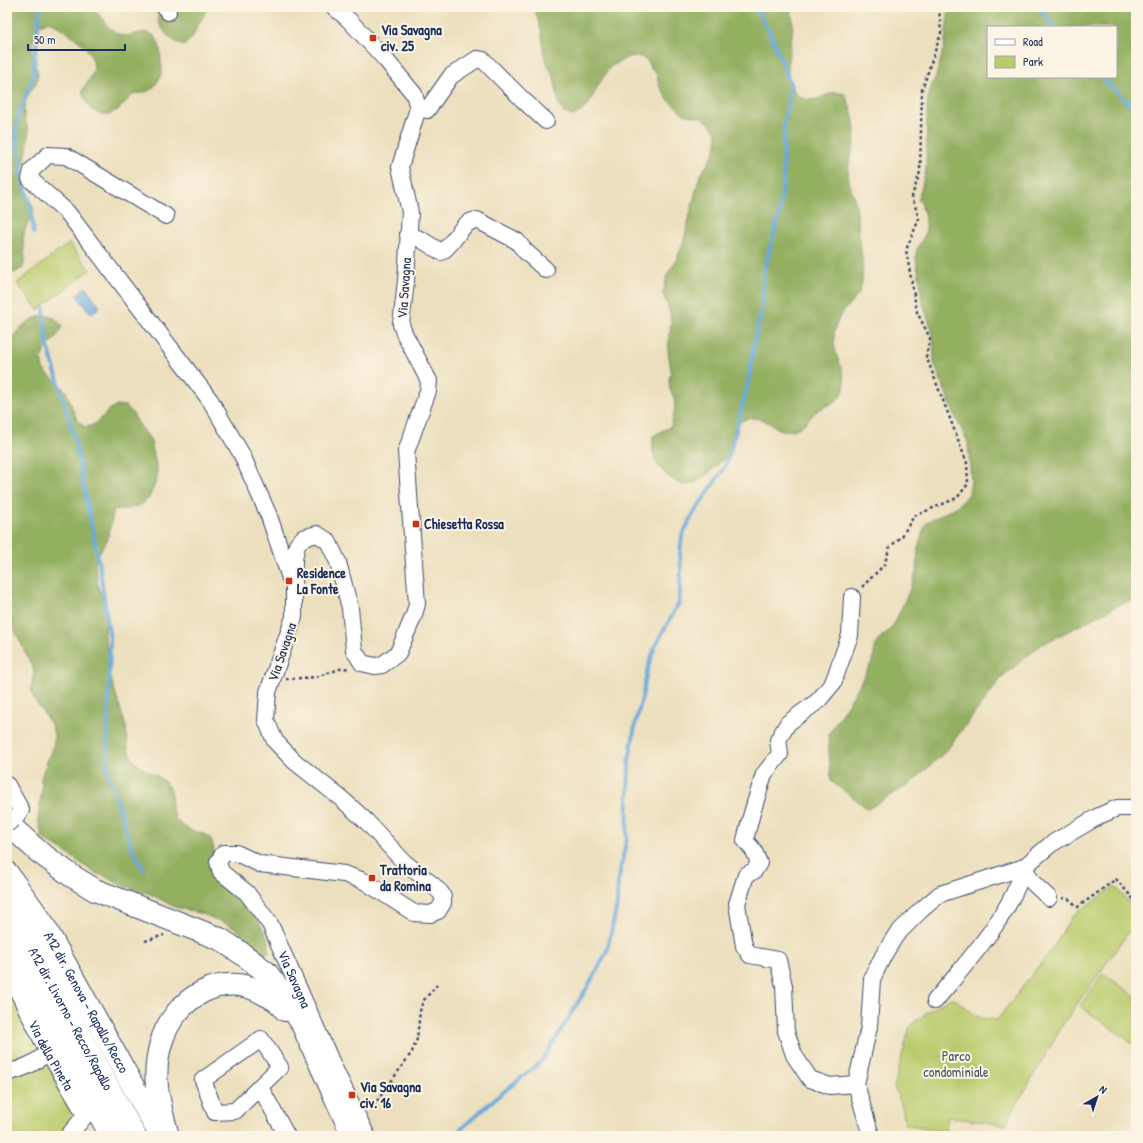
<svg xmlns="http://www.w3.org/2000/svg" width="1143" height="1143" font-family="'Patrick Hand',sans-serif">
  <rect width="100%" height="100%" fill="#fcf5e5"/>
  <filter id="ink" filterUnits="userSpaceOnUse"><feTurbulence type="fractalNoise" baseFrequency=".025" numOctaves="2"/><feDisplacementMap in="SourceGraphic" scale="8" xChannelSelector="R" yChannelSelector="G"/><feConvolveMatrix kernelMatrix="1 2 1 2 8 2 1 2 1" color-interpolation-filters="sRGB"/></filter>
  <filter id="wash" filterUnits="userSpaceOnUse"><feTurbulence type="fractalNoise" baseFrequency=".012" numOctaves="4" result="noise"/><feDisplacementMap in="SourceGraphic" scale="16" xChannelSelector="R" yChannelSelector="G"/><feGaussianBlur stdDeviation="0.9" result="paint"/><feColorMatrix in="noise" values="0 0 0 0 0 0 0 0 0 0 0 0 0 0 0 0 0 1.4 0 .05"/><feComposite in="paint" operator="in"/></filter>
  <g filter="url(#wash)">
    <rect width="100%" height="100%" fill="#ecdfbd"/>
    <!-- green -->
    <path fill="#bacb6d" stroke="#6a7d66" d="M69 243 90 270 38 310 17 283Z
      M1115 886 1136 911V922L1065 1021 1005 1125 948 1117 945 1132 905 1124 902 1106 894 1087 910 1026 927 1012 952 997 980 1018 997 1020 1054 946 1072 916Z
      M1103 973 1136 997V1046L1080 1006Z
      M7 987 78 1107 75 1123 63 1136H7Z"/>
    <!-- forest -->
    <path fill="#93af60" stroke="#576f5f" fill-rule="evenodd" d="M7 7H92C101 15 108 31 120 35 130 39 141 29 151 34 161 39 160 52 161 62 161 64 162 68 162 71 161 77 156 86 151 89 146 93 139 93 133 94L119 109 110 114H100L91 110 82 93C83 90 84 86 86 84 89 79 94 74 94 67 93 45 65 31 49 21L40 25 32 44V54L38 74 36 84 30 91 26 100 24 110 25 121 29 130 27 150 22 170 23 180 34 210 31 219 26 227 23 238 25 258 23 268 14 273 7 274V254L12 238 7 229Z
      M156 7H208L191 39 184 46C174 42 164 34 159 23 157 18 158 12 156 7Z
      M534 7H789C798 26 788 46 788 66 787 76 792 86 796 95L807 100 817 99 835 92 845 94C852 110 857 126 854 144 852 153 848 164 848 174 849 185 854 195 856 206 858 216 858 226 859 236 861 253 865 270 861 287 859 297 849 304 844 311 837 319 834 329 834 339 833 358 853 381 840 397 834 404 824 406 817 411 810 416 807 423 800 427 775 441 770 410 744 420 728 426 736 437 732 448 729 456 722 461 716 466 693 488 682 493 659 467 652 458 652 447 653 436L671 426 675 408 674 398 670 390 669 380 671 370 668 351 671 322 670 313 663 294 667 275 677 259 684 240 699 178 714 153 717 144V134L709 123 702 118 684 114 669 101 659 85 657 75 651 69 647 60 638 56 628 57 610 67 599 84 589 103 582 111 573 116 564 113 559 105 554 77 545 59 541 30Z
      M949 7H1136V599L1123 603 1041 645 1003 676 946 751 910 784 868 809 831 781 828 735 853 696 872 662 876 644 882 636 890 630 895 622 911 587 917 569 918 549 923 531 927 522 956 507 969 494 971 480 968 442 955 416 934 363 933 334 921 297V287L916 259 917 249 926 233V222L921 202 918 200 926 171 927 103 932 84 936 76 944 48ZM988 27H1116V77H988Z
      M45 315 55 318 62 326 58 335 45 349 41 359 43 369 66 391 77 420 85 427C102 425 103 410 117 406 119 405 123 406 126 406L133 414 138 423 150 439 157 469V479L149 498 141 505 123 510 114 509 108 539 97 556 95 565 98 586 105 606 106 616 105 636 109 658 108 669 126 727 128 749 132 758 139 766 147 771 156 775 165 782 171 790 172 810 176 820 183 826 192 831 202 833 211 839 214 850 212 870 217 878 253 913 265 932 269 941V952L260 955 249 940 234 927 203 914 175 907 150 894 121 885 105 876 95 873 58 847 49 843 42 837 38 818 42 788 41 779 44 769 54 743V734L51 724 34 699 31 689 34 670 13 627 7 612V344C19 329 26 319 45 315Z"/>
    <!-- water -->
    <path fill="#68a8db" stroke="#426c9c" d="M86 287 100 307 91 314 76 295Z"/>
    <g fill="none" stroke-linecap="round" stroke-linejoin="round">
      <!-- stream -->
      <path stroke="#68a8db" stroke-width="4" d="M1038 7 1055 27
        M1101 77 1136 110
        M34 233 30 205 23 181 16 134 18 116 33 77 40 7
        M44 308 47 343 74 436 99 563 110 639 107 769 131 845 143 869
        M455 1136 461 1129 491 1102 542 1061 593 978 607 951 617 905 618 882 627 837 629 761 635 725 642 698 647 671 655 646 679 603 681 571 680 552 682 536 692 516 726 465 735 435 748 383 755 338 762 307 763 274 779 215 783 185 784 123 791 85 770 33 755 7"/>
    </g>
  </g>
  <g filter="url(#ink)">
    <g fill="none" stroke-linecap="round" stroke-linejoin="round">
      <!-- minor casing -->
      <g stroke="#3a496c" stroke-width="18">
        <g id="minor">
          <path d="M165 7 168 12"/>
          <path id="s1" d="M334 7 349 20 386 60 414 94 418 108 400 167 410 212 406 281 401 324 404 333 429 381 428 391 406 452 417 604 414 615 398 653 382 665 375 666 362 663 354 650 350 608 338 562 328 541 317 534 303 538 297 545 294 559V617L268 692 266 720 275 741 294 761 343 800 367 822 404 862 433 885 441 893 443 897V903L438 911 430 914 414 913 364 881 344 874 260 864 236 853H224L218 862 221 872 247 893 270 924 335 1070 367 1136"/>
          <path d="M418 108 427 110 451 76 477 59 483 60 522 99 546 121"/>
          <path d="M166 216 66 156 48 155 32 170 30 179 67 212 210 400 242 455 269 516 290 578"/>
          <path d="M408 234 422 240 441 252C455 245 460 221 477 220L517 241 525 251 546 270"/>
          <path d="M852 597 850 635 833 683 818 701 788 723 778 740 780 754 764 774 752 813 745 840 754 851 759 863 754 871 746 875 737 904 744 946 750 955 778 960 784 986 786 1031 794 1055 810 1079 830 1086 856 1084"/>
          <path d="M7 785 21 810 19 814 14 819"/>
          <path d="M1024 867 1032 882 1049 898"/>
          <path id="s2" d="M7 970 46 1048 79 1104 85 1116 68 1136"/>
          <path d="M935 1001C967 962 1011 915 1024 867"/>
          <path d="M261 1039 280 1067 235 1111 215 1112 203 1080Z"/>
          <path d="M7 1073C25 1068 34 1064 48 1052"/>
          <path d="M260 1087 287 1136"/>
          <path d="M871 1136 856 1084 869 1027 872 979 883 956 896 935 920 911 940 894 1024 867 1051 844 1099 816 1117 808H1136"/>
        </g>
      </g>
      <!-- highway casing -->
      <g stroke="#3a496c" stroke-width="24">
        <g id="highway">
          <path d="M7 823 39 852 72 876 95 890 220 939 241 953 266 972 285 997 301 1022 353 1136"/>
          <path id="s3" d="M7 873 42 922 159 1133"/>
          <path id="s4" d="M7 902 135 1136"/>
          <path d="M7 939 111 1136"/>
          <path d="M168 1136C159 1103 151 1077 161 1043 174 998 223 968 266 995 274 999 280 1002 285 1010"/>
        </g>
      </g>
      <!-- path -->
      <path stroke="#3a496c" stroke-width="2.5" stroke-dasharray="3 3" stroke-linecap="butt" d="M862 587 884 565 890 547 902 536 914 516 957 498 968 484 967 463 926 356 930 338 917 312 906 250 919 219 912 196 920 172 922 90 941 33 939 7
        M286 679 316 677 340 669 349 668
        M1062 898 1069 899 1078 907 1116 879 1136 902
        M145 941 164 935
        M370 1111 412 1052 417 1039 420 1011 423 1001 437 985"/>
      <!-- minor -->
      <use href="#minor" stroke="#fff" stroke-width="16"/>
      <!-- highway -->
      <use href="#highway" stroke="#fff" stroke-width="22"/>
      <!-- minor-bridge casing -->
      <g stroke="#3a496c" stroke-width="18" stroke-linecap="butt">
        <path id="minor-bridge" d="M7 824 14 819"/>
      </g>
      <!-- minor-bridge -->
      <use href="#minor-bridge" stroke="#fff" stroke-width="16"/>
    </g>
  </g>
  <!-- markers -->
  <g fill="#c8321e" stroke="#fcf5e5" stroke-width="1.5">
    <rect x="369" y="34" width="8" height="8" rx="2"/>
    <rect x="412" y="520" width="8" height="8" rx="2"/>
    <rect x="285" y="577" width="8" height="8" rx="2"/>
    <rect x="368" y="874" width="8" height="8" rx="2"/>
    <rect x="348" y="1091" width="8" height="8" rx="2"/>
  </g>
  <g text-anchor="middle" stroke-width="4" stroke-linejoin="round" paint-order="stroke">
    <!-- poi labels -->
    <g font-size="14" font-weight="bold" fill="#1b2f5e" stroke="#fcf5e5" text-anchor="start">
      <text x="381" y="35">Via Savagna<tspan x="381" dy="16">civ. 25</tspan></text>
      <text x="424" y="529">Chiesetta Rossa</text>
      <text x="297" y="578">Residence<tspan x="297" dy="16">La Fonte</tspan></text>
      <text x="380" y="875">Trattoria<tspan x="380" dy="16">da Romina</tspan></text>
      <text x="360" y="1092">Via Savagna<tspan x="360" dy="16">civ. 16</tspan></text>
    </g>
    <!-- street labels -->
    <g font-size="14" fill="#1b2f5e" stroke="#fcf5e5">
      <text transform="translate(404 288) rotate(-86)" y="5">Via Savagna</text>
      <text transform="translate(282 652) rotate(-71)" y="5">Via Savagna</text>
      <text dy="5" stroke="none"><textPath href="#s1" startOffset="1732">Via Savagna</textPath></text>
      <text dy="5" stroke="none"><textPath href="#s3" startOffset="152">A12 dir. Genova - Rapallo/Recco</textPath></text>
      <text dy="5" stroke="none"><textPath href="#s4" startOffset="133">A12 dir. Livorno - Recco/Rapallo</textPath></text>
      <text dy="5" stroke="none"><textPath href="#s2" startOffset="96">Via della Pineta</textPath></text>
    </g>
    <!-- park labels -->
    <g font-size="14" fill="#435662" stroke="#fcf5e5">
      <text x="956" y="1061">Parco<tspan x="956" dy="16">condominiale</tspan></text>
    </g>
  </g>
  <!-- margin -->
  <rect width="1143" height="1143" fill="none" stroke="#fcf5e5" stroke-width="24"/>
  <!-- legend -->
  <rect x="987" y="26" width="130" height="52" fill="#fcf5e5" stroke="#a2a6af"/>
  <rect x="995" y="39" width="20" height="6" fill="#ffffff" stroke="#a2a6af"/>
  <text x="1023" y="46" font-size="12" fill="#1b2f5e">Road</text>
  <rect x="995" y="56" width="20" height="12" fill="#bacb6d" stroke="#a2a6af"/>
  <text x="1023" y="66" font-size="12" fill="#1b2f5e">Park</text>
  <!-- north arrow -->
  <g transform="translate(1097 1097) rotate(39)" stroke="#fcf5e5" stroke-width="3" paint-order="stroke">
  <path d="M0-3L7 15L0 10L-7 15Z" fill="#1b2f5e"/>
  <text y="-6" font-size="11" font-weight="bold" text-anchor="middle" fill="#1b2f5e">N</text>
  </g>
  <!-- scale -->
  <path d="M28 44v6h97v-6" fill="none" stroke="#1b2f5e" stroke-width="2"/>
  <text x="34" y="44" font-size="12" fill="#1b2f5e" stroke="#fcf5e5" stroke-width="3" paint-order="stroke">50 m</text>
</svg>
